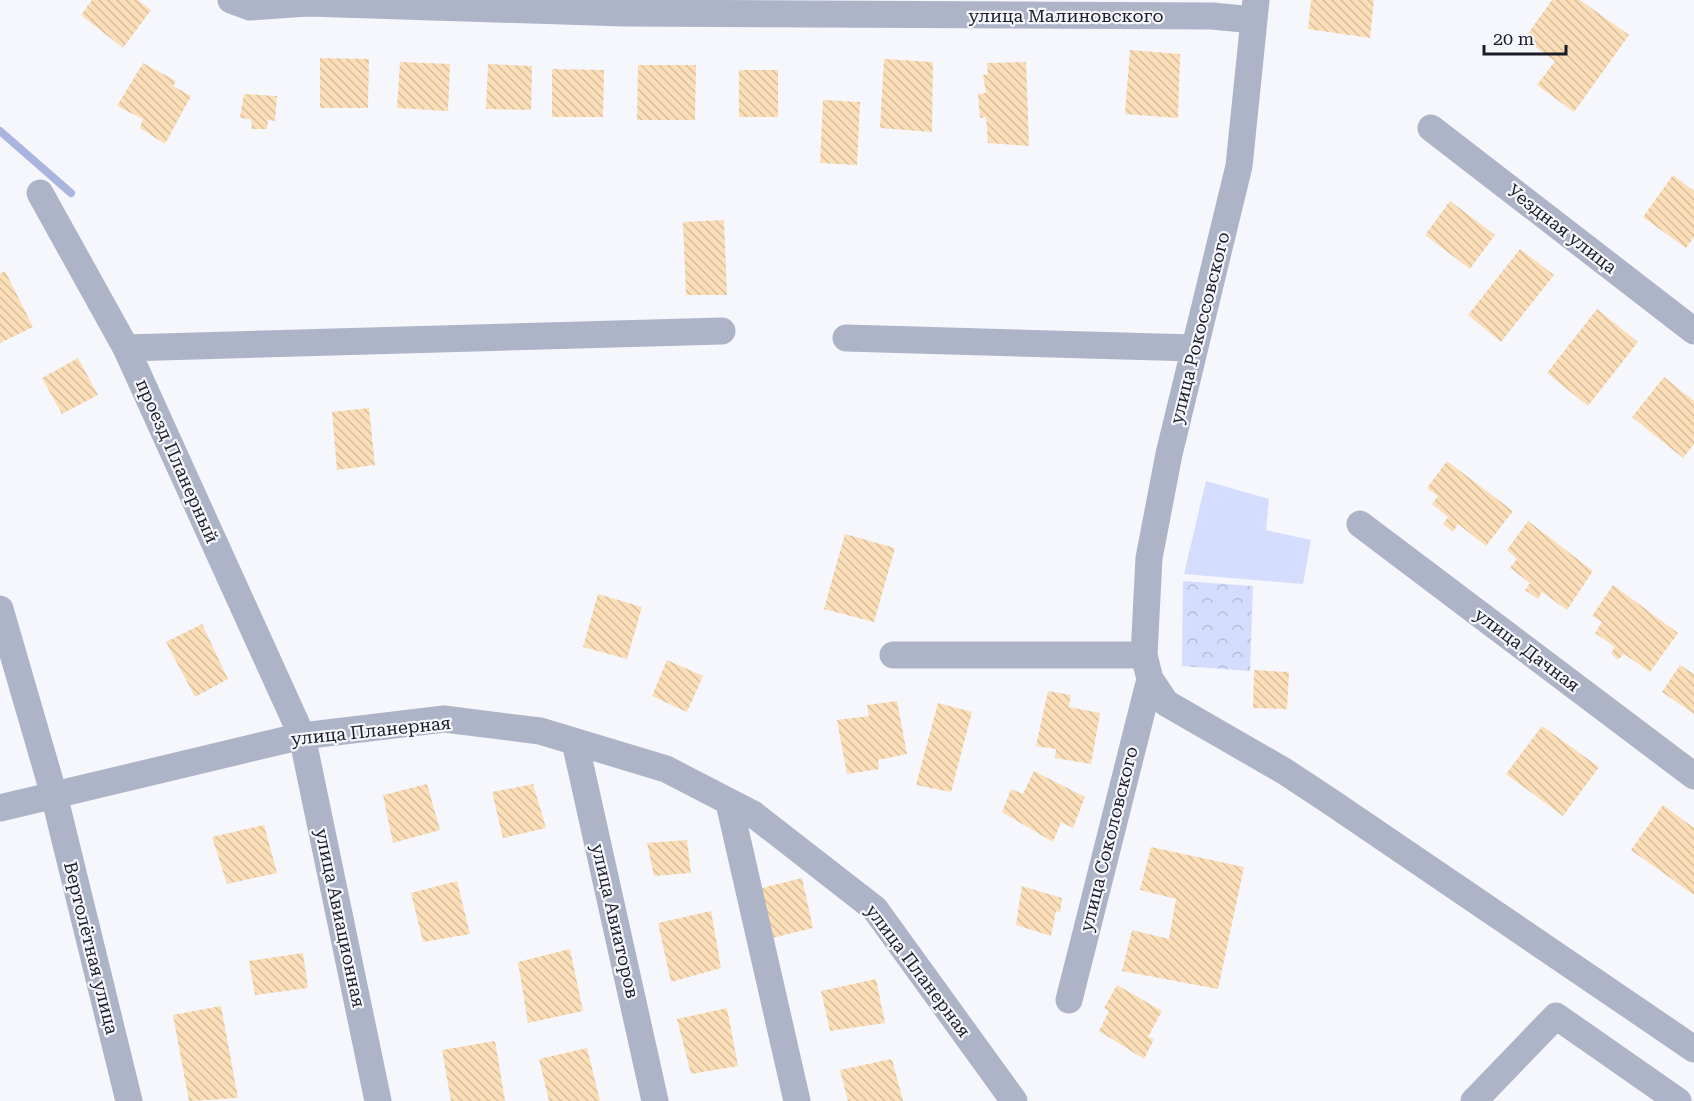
<svg xmlns="http://www.w3.org/2000/svg" width="1694" height="1101" font-family="'Roboto Serif',serif">
  <defs>
    <pattern id="park-crowns" width="20" height="18" patternUnits="userSpaceOnUse" patternTransform="scale(1.5)"><rect width="20" height="18" fill="#d4ddfe"/><path d="M2 6a3 3 0 1 1 6 0M12 15a3 3 0 1 1 6 0" fill="none" stroke="#b5bdda"/></pattern>
    <pattern id="building-back-hatch" width="6" height="6" patternUnits="userSpaceOnUse" patternTransform="scale(1.5)"><rect width="6" height="6" fill="#fbdeb7"/><path d="M-1 5l2 2M0 0l6 6M5-1l2 2" fill="none" stroke="#d7be9d"/></pattern>
  </defs>
  <rect width="100%" height="100%" fill="#f6f7fd"/>
  <!-- green -->
  <path fill="#d4ddfe" d="M1206 481 1269 499 1266 530 1311 540 1303 584 1184 574Z"/>
  <!-- park -->
  <path fill="url(#park-crowns)" d="M1183 581 1253 586 1250 671 1182 666Z"/>
  <g fill="none" stroke-linecap="round" stroke-linejoin="round">
    <!-- stream -->
    <path stroke="#aab5df" stroke-width="8" d="M0 131 71 193"/>
  </g>
  <!-- building -->
  <path fill="url(#building-back-hatch)" d="M92 0H138L151 10 123 48 81 15Z
    M1311 0H1374L1370 38 1308 29Z
    M1552 0H1580L1629 35 1574 112 1537 85 1555 61 1524 39Z
    M1130 50 1180 54 1178 118 1125 114Z
    M320 58 369 59 368 108H320Z
    M884 59 933 62 932 132 880 128Z
    M400 62 450 64 448 111 397 108Z
    M1026 62 1029 146 988 143 986 117 980 118 978 94 986 93 983 75 988 74 987 63Z
    M143 63 176 81 173 86 191 96 165 144 140 128 143 119 117 106Z
    M488 64 532 66 531 110 486 109Z
    M638 65H696L695 120H637Z
    M552 69 604 70 603 117H552Z
    M739 70H778V117H739Z
    M244 94 277 96 275 121 268 120 267 129H252L251 119 240 118Z
    M823 100 860 102 857 165 820 163Z
    M1673 175 1694 191V237L1686 248 1643 217Z
    M1450 201 1495 235 1470 269 1425 235Z
    M724 220 727 295H686L683 222Z
    M1520 249 1554 275 1501 342 1468 315Z
    M5 271 33 327 0 343V274Z
    M1597 309 1638 342 1588 406 1547 373Z
    M78 358 98 395 62 414 42 378Z
    M1664 377 1694 401V444L1683 458 1632 417Z
    M369 408 375 465 337 470 332 412Z
    M1447 461 1513 511 1486 546 1458 524 1453 532 1443 524 1448 517 1432 504 1438 496 1427 488Z
    M1528 521 1593 571 1567 610 1542 592 1538 599 1525 590 1530 583 1510 568 1517 559 1507 550Z
    M845 534 895 548 874 622 824 609Z
    M1613 585 1678 633 1650 672 1624 654 1618 660 1611 653 1615 647 1595 633 1602 622 1592 616Z
    M598 594 642 607 627 659 583 647Z
    M202 624 228 679 195 697 166 642Z
    M667 660 703 676 687 712 652 696Z
    M1680 665 1694 674V714L1662 692Z
    M1254 670 1289 672 1287 709 1253 708Z
    M1048 691 1071 695 1069 707 1100 713 1091 764 1055 758 1056 749 1036 746Z
    M897 701 907 754 878 760 879 769 847 774 837 720 869 716 867 705Z
    M938 703 972 712 951 792 916 785Z
    M1542 726 1599 767 1563 816 1506 774Z
    M1034 771 1085 797 1073 828 1061 822 1053 842 1002 812 1011 789 1023 794Z
    M427 784 440 830 393 843 383 795Z
    M533 784 546 828 503 838 492 792Z
    M1663 805 1694 828V895L1631 850Z
    M264 825 277 873 227 884 212 837Z
    M687 840 691 873 654 876 647 843Z
    M1151 847 1244 867 1218 989 1122 971 1132 930 1169 939 1176 899 1140 890Z
    M802 878 813 928 768 939 758 889Z
    M457 881 470 934 423 942 411 893Z
    M1022 886 1062 898 1060 912 1056 911 1051 936 1016 925Z
    M711 911 721 968 671 982 658 923Z
    M570 949 583 1011 528 1023 518 962Z
    M303 953 308 988 255 995 249 961Z
    M876 979 885 1023 830 1031 821 991Z
    M1117 985 1162 1011 1148 1037 1154 1039 1144 1059 1099 1031 1109 1011 1104 1008Z
    M221 1006 238 1098 189 1101 173 1015Z
    M727 1008 738 1066 691 1074 677 1019Z
    M495 1041 505 1101H451L442 1050Z
    M587 1048 600 1101H549L539 1059Z
    M892 1059 903 1101H848L840 1070Z"/>
  <g fill="none" stroke-linecap="round" stroke-linejoin="round">
    <!-- minor -->
    <path stroke="#aeb4c7" stroke-width="27" d="M231 0 250 7 308 3 624 13 1212 16 1254 20
      M1431 128 1694 331
      M40 193 126 348 302 736 378 1101
      M846 338 1194 348
      M126 348 722 331
      M1360 524 1694 776
      M0 609 54 795 129 1101
      M893 655H1144L1150 679 1069 1000
      M1144 655 1149 558 1169 454 1239 166 1256 0
      M1150 679 1166 703 1284 771 1331 802 1694 1049
      M575 742 655 1101
      M729 803 797 1101
      M0 808 302 736 444 719 540 731 666 769 753 814 875 909 1014 1101
      M1474 1101 1556 1016 1678 1101"/>
  </g>
  <g text-anchor="middle" stroke-width="4.5" stroke-linejoin="round" paint-order="stroke">
    <!-- street labels -->
    <g font-size="18" fill="#1a1d27" stroke="#f6f7fd">
      <text x="1066" y="22">улица Малиновского</text>
      <text transform="translate(1562 229) rotate(38)" y="6">Уездная улица</text>
      <text transform="translate(1200 328) rotate(-76)" y="6">улица Рокоссовского</text>
      <text transform="translate(177 461) rotate(66)" y="6">проезд Планерный</text>
      <text transform="translate(1527 650) rotate(37)" y="6">улица Дачная</text>
      <text transform="translate(371 731) rotate(-6)" y="6">улица Планерная</text>
      <text transform="translate(1109 839) rotate(-76)" y="6">улица Соколовского</text>
      <text transform="translate(340 918) rotate(78)" y="6">улица Авиационная</text>
      <text transform="translate(615 921) rotate(77)" y="6">улица Авиаторов</text>
      <text transform="translate(91 948) rotate(76)" y="6">Вертолётная улица</text>
      <text transform="translate(918 971) rotate(53)" y="6">улица Планерная</text>
    </g>
  </g>
  <!-- scale -->
  <path d="M1484 45v9h82v-9" fill="none" stroke="#1a1d27" stroke-width="3"/>
  <text x="1493" y="45" font-size="18" fill="#1a1d27" stroke="#f6f7fd" stroke-width="4.5" paint-order="stroke">20 m</text>
</svg>
